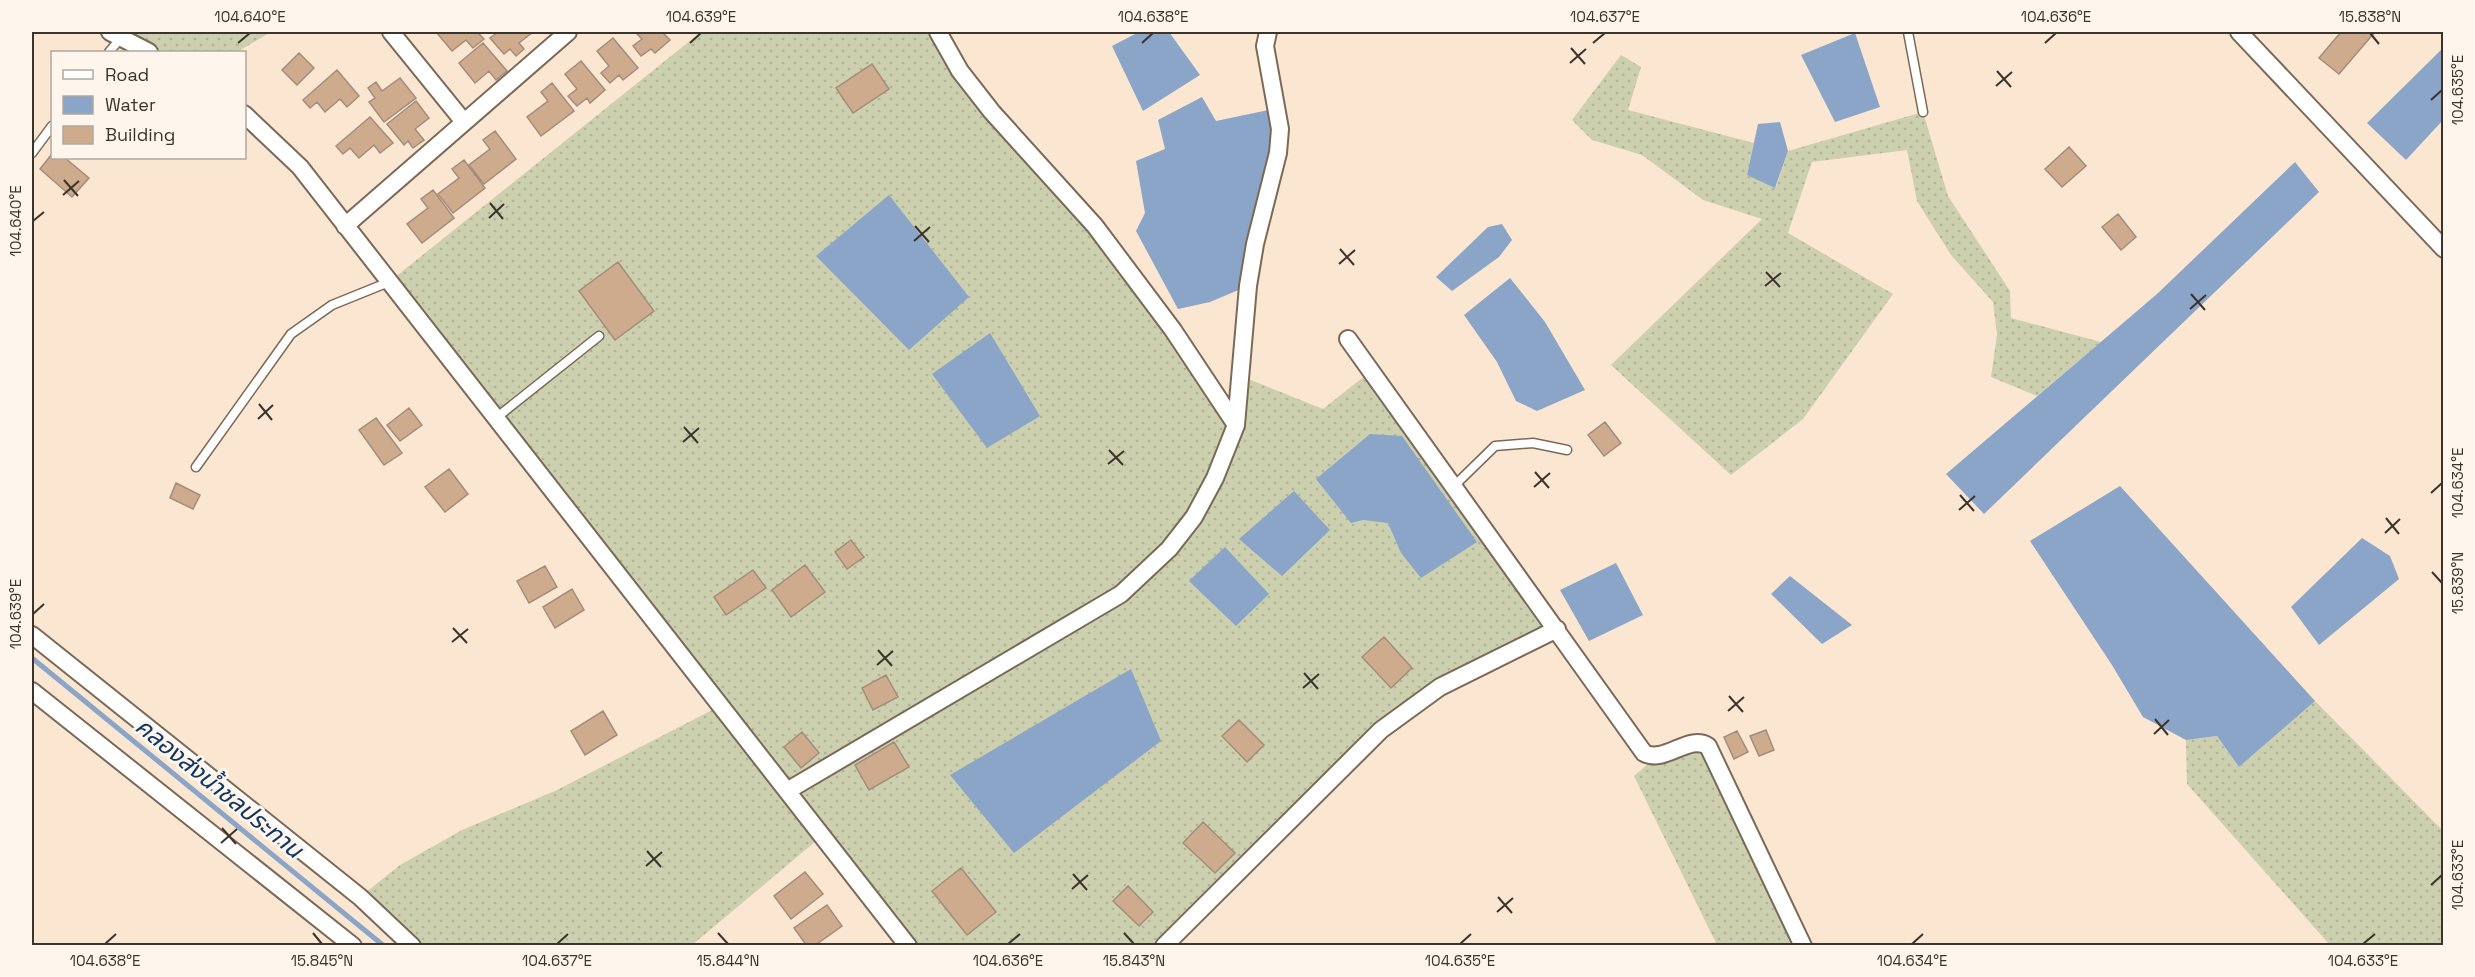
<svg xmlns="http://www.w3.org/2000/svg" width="2475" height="977" font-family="'Space Grotesk','Noto Sans Thai',sans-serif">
  <defs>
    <pattern id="grass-dots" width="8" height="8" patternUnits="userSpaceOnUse" patternTransform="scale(1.5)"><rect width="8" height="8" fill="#ccd0af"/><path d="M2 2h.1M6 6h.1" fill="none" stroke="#b0b397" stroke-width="1.8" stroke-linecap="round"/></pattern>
  </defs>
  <rect width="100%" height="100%" fill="#fae6d1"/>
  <!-- grass -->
  <path fill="url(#grass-dots)" d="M110 32H271L237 52H149Z
    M701 32H938L1095 226 1236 424 1241 376 1323 409 1371 371 1557 629 1411 707 1164 945H908L822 836 692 945H412L360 897 400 865 462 830 555 791 720 706 389 282Z
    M1621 55 1641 67 1628 110 1754 143 1747 175 1776 187 1788 151 1923 112 1948 196 2010 291 2011 318 2101 342 2037 396 1991 377 1997 335 1993 302 1951 255 1917 201 1907 150 1812 162 1788 233 1893 294 1803 419 1731 475 1611 365 1762 219 1703 200 1642 155 1592 140 1572 120Z
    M2315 701 2443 831V945H2330L2187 784 2186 740 2217 736 2239 767Z
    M1704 743 1803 945H1717L1634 776 1657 756Z"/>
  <!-- water -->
  <path fill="#8aa5c7" d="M1139 32H1169L1200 75 1143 111 1112 46Z
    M1855 33 1880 107 1835 122 1801 55Z
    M2443 48V120L2406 160 2367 123Z
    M1202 97 1216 121 1278 108 1248 286 1210 302 1178 309 1136 231 1145 213 1136 161 1165 149 1158 120Z
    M1780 122 1788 151 1775 188 1747 175 1758 124Z
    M2295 162 2319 192 1984 514 1946 474 2157 294Z
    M889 195 969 297 909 350 816 256Z
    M1502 224 1512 240 1499 257 1452 291 1436 277 1488 227Z
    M1510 278 1545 322 1585 390 1537 411 1516 401 1497 362 1464 315Z
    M990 333 1040 416 987 448 932 374Z
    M1370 434 1402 436 1477 542 1421 578 1401 553 1388 523 1363 520 1351 523 1316 479Z
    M2120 486 2315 701 2239 767 2217 736 2186 740 2143 717 2112 665 2030 541Z
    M1294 491 1330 530 1282 576 1239 539Z
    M2362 538 2390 556 2399 579 2319 645 2291 607Z
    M1225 547 1269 594 1236 626 1189 581Z
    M1616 563 1643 615 1589 641 1560 590Z
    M1790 576 1852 625 1822 644 1771 594Z
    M1131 669 1161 741 1014 853 950 775Z"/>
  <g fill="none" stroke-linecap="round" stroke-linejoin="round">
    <!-- stream -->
    <path stroke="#8aa5c7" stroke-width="5" d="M32 658 384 946"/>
  </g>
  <!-- building -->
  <path fill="#cfab8e" stroke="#a28d7c" stroke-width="1.5" d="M436 32H477L484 39 473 48 466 40 452 51Z
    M498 32H533L519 43 524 49 516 56 510 49 504 54 490 38Z
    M635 32H662L670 40 655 53 651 49 641 56 633 46 642 39Z
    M2341 32H2375L2339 74 2319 58Z
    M613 38 638 68 623 80 619 75 610 83 601 73 609 66 597 51Z
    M483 43 507 71 496 80 489 71 475 83 459 63Z
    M299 53 314 68 297 85 282 70Z
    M581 61 605 90 590 103 587 98 577 106 568 96 577 89 565 74Z
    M872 64 889 89 853 113 836 88Z
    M337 70 359 96 347 107 340 99 325 112 317 102 310 108 303 100Z
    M400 78 416 98 384 122 369 102 375 98 368 88 376 82 382 91Z
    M552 83 574 111 541 136 527 117 548 101 541 92Z
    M416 101 429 118 415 129 424 140 413 148 408 141 404 145 387 124Z
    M370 117 393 143 380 153 374 145 359 158 350 148 343 154 336 146Z
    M495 131 516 159 484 184 469 165 490 149 483 140Z
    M2069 147 2086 166 2062 187 2045 169Z
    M52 154V158H65L89 178 72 197 40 169Z
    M464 160 485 188 453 213 438 194 459 178 452 169Z
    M433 190 454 218 422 243 407 224 428 208 421 199Z
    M2118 214 2136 237 2121 250 2102 227Z
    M618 262 654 311 615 340 579 291Z
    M409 408 422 425 400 441 387 425Z
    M376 418 402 453 384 465 359 430Z
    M1605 422 1621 443 1604 456 1588 435Z
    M449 469 468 494 445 512 425 487Z
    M176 483 200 495 193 509 170 498Z
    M851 540 864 557 847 569 835 552Z
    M805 565 825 592 791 617 772 590Z
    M545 566 557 587 529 603 517 581Z
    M753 570 766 588 726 615 714 597Z
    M572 589 584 610 555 628 543 607Z
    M1384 637 1412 668 1391 688 1362 657Z
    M886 675 898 697 873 710 862 688Z
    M603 711 617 735 585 755 571 731Z
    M1239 720 1264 745 1247 762 1222 736Z
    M1766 730 1774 750 1759 756 1750 736Z
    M1737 731 1748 752 1734 759 1724 737Z
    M802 732 819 753 801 768 784 747Z
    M894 742 909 767 869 790 855 765Z
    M1203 822 1235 853 1215 873 1183 843Z
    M961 868 996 912 967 935 932 891Z
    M805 872 823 894 791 919 774 896Z
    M1128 886 1153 912 1139 926 1113 901Z
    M827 905 842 926 814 946H807L794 928Z"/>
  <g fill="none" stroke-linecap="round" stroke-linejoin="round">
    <!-- lane casing -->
    <g stroke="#7b6957" stroke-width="11">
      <path id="lane" d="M1908 32 1923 112
        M109 52 121 38
        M32 153 52 126
        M496 418 599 336
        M196 467 291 334 332 305 389 282
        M1454 486 1495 446 1533 443 1567 450"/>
    </g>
    <!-- street casing -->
    <g stroke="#7b6957" stroke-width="20">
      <path id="street" d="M110 32 149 52
        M391 32 464 122
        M938 32 960 71 992 112 1095 226 1173 330 1236 425
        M2239 32 2444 249
        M244 114 300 167 908 946
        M345 226 568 32
        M1348 339 1644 753C1665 764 1688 734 1708 746L1803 946
        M32 635 360 897 412 946
        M32 691 353 946
        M787 791 1121 594 1169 549 1194 517 1215 478 1236 425 1248 286 1255 244 1278 153 1280 129 1265 46 1268 32
        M1164 946 1381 730 1440 687 1557 629"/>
    </g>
    <!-- lane -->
    <use href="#lane" stroke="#fff" stroke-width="8"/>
    <!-- street -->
    <use href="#street" stroke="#fff" stroke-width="16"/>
  </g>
  <!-- ticks -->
  <path fill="none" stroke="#3b342c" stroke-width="2" d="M2370 33 2379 44M238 43 250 33M690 43 701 33M1142 43 1153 33M1593 43 1605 33M2045 43 2056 33M1571 48 1585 64M1570 63 1586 49M1997 71 2011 87M1996 86 2012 72M2431 100 2442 90M64 180 78 196M63 195 79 181M490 203 503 219M489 218 504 204M33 221 44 212M915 226 929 242M914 241 930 227M1340 249 1354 265M1339 264 1355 250M1766 272 1780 287M1765 286 1781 273M2191 294 2205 310M2190 309 2206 295M259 404 272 420M258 419 273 405M684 427 698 443M683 442 699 428M1109 450 1123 465M1108 464 1124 451M1535 472 1549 488M1534 487 1550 473M2431 493 2442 483M1960 495 1974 511M1959 510 1975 496M2386 518 2399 534M2385 533 2400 519M2432 572 2442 583M33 614 44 604M453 628 467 643M452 642 468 629M878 650 892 666M877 665 893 651M1304 673 1318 689M1303 688 1319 674M1729 696 1743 712M1728 711 1744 697M2155 719 2168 735M2154 734 2169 720M222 828 236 844M221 843 237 829M647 851 661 867M646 866 662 852M1073 874 1087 890M2431 885 2442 875M1072 889 1088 875M1498 897 1512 913M1497 912 1513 898M313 933 322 944M718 933 728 944M1124 933 1134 944M105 944 116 934M557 944 568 934M1008 944 1020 934M1460 944 1471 934M1912 944 1923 934M2363 944 2375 934"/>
  <g text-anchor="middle" stroke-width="6" stroke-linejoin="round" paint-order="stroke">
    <!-- water labels -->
    <g font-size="24" font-style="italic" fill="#103763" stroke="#fef5ed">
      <text transform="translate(219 788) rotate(39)" y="8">คลองส่งน้ำชลประทาน</text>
    </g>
  </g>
  <!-- border -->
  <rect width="2475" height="977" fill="none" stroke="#fef5ed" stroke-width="66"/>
  <!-- legend -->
  <rect x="51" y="51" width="195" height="108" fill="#fef5ed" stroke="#b0a8a0" stroke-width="1.5"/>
  <rect x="63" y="70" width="30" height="9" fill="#ffffff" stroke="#b0a8a0" stroke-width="1.5"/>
  <text x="105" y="81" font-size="18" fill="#3b342c">Road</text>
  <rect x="63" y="96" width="30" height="18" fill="#8aa5c7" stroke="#b0a8a0" stroke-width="1.5"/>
  <text x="105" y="111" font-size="18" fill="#3b342c">Water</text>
  <rect x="63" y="126" width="30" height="18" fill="#cfab8e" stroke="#b0a8a0" stroke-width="1.5"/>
  <text x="105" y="141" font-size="18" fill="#3b342c">Building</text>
  <rect x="33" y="33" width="2409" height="911" fill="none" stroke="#3b342c" stroke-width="2"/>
  <g font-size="15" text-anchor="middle" fill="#3b342c">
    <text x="250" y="22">104.640°E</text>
    <text x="701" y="22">104.639°E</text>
    <text x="1153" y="22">104.638°E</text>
    <text x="1605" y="22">104.637°E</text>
    <text x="2056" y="22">104.636°E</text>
    <text x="2370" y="22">15.838°N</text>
    <text transform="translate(2458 90) rotate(-90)" y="5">104.635°E</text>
    <text transform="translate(16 221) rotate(-90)" y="5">104.640°E</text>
    <text transform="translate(2458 483) rotate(-90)" y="5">104.634°E</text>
    <text transform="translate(2458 583) rotate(-90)" y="5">15.839°N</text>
    <text transform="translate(16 614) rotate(-90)" y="5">104.639°E</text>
    <text transform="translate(2458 875) rotate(-90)" y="5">104.633°E</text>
    <text x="105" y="966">104.638°E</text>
    <text x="322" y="966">15.845°N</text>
    <text x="557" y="966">104.637°E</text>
    <text x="728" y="966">15.844°N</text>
    <text x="1008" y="966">104.636°E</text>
    <text x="1134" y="966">15.843°N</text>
    <text x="1460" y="966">104.635°E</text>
    <text x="1912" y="966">104.634°E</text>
    <text x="2363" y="966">104.633°E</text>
  </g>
</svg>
